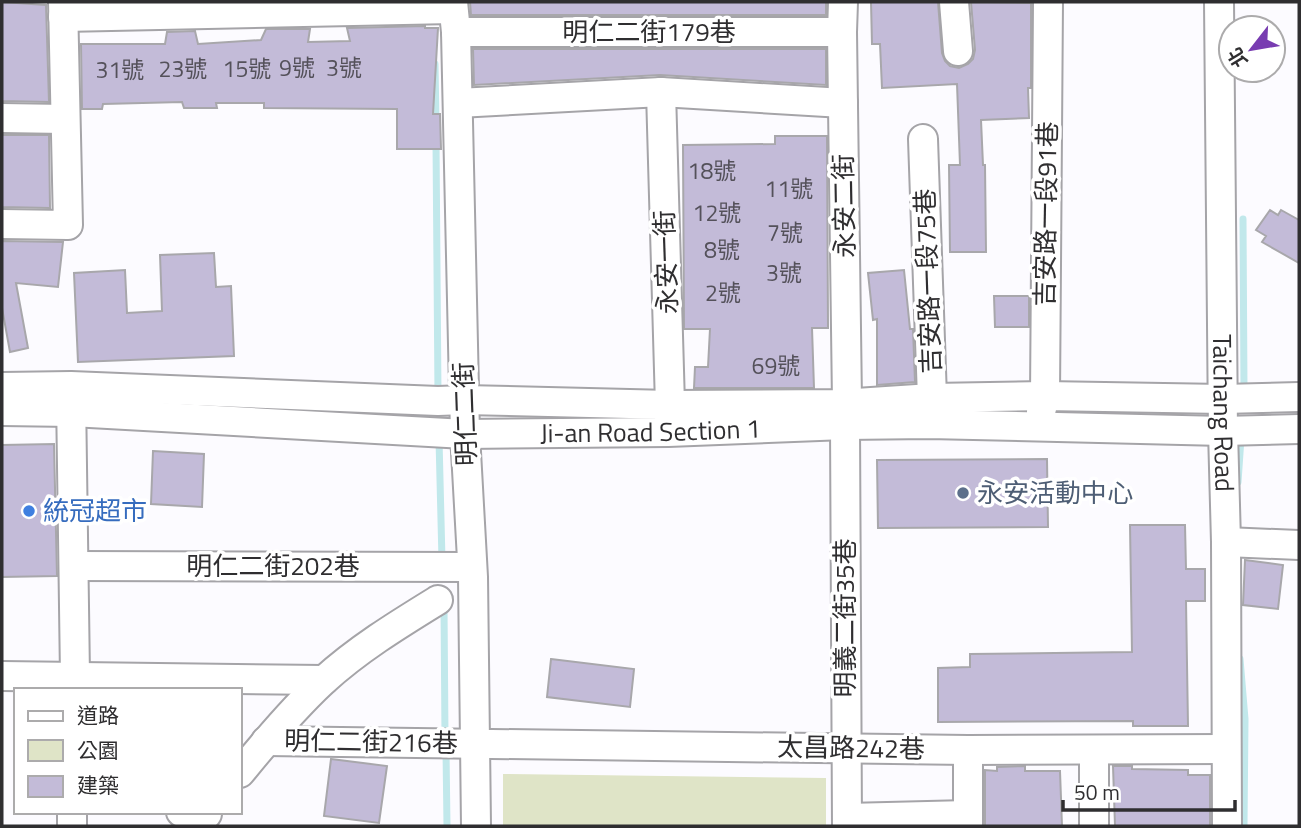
<svg xmlns="http://www.w3.org/2000/svg" width="1301" height="828" font-family="'Titillium Web','Noto Sans TC',sans-serif">
  <rect width="100%" height="100%" fill="#fcfbff"/>
  <!-- green -->
  <path fill="#dfe4c7" d="M503 774 826 778V826H503Z"/>
  <g fill="none" stroke-linecap="round" stroke-linejoin="round">
    <!-- stream -->
    <path stroke="#c1e8eb" stroke-width="7" d="M435 64 436 122
      M436 141 438 395
      M1243 219 1244 391
      M439 439 442 560
      M1238 482 1241 438
      M444 606 445 738
      M1240 659 1245 719 1244 826
      M446 750 447 826"/>
  </g>
  <!-- building -->
  <path fill="#c3bbd8" stroke="#a8a7ab" stroke-width="2" d="M2 2 46 5 49 102 2 101Z
    M470 2H826V15H471Z
    M871 2H938L942 53 945 61 950 66 959 68 968 64 973 59 975 50 971 2 1031 3V88H1028L1029 118 981 120 983 165H985L986 252H950L949 165H960L957 84 882 88 880 44H872Z
    M425 26V28H438L433 114H440L441 149H397V109L264 108V103H216L217 108H184L182 102 103 104 102 109H82L81 44H165L167 32 195 31 198 44 261 40 266 29H310L308 42 350 41 347 28Z
    M473 49H826V85L660 75 474 85Z
    M2 135H49L50 208 2 207Z
    M775 136H827L828 328H812L814 388H694L695 367H708L710 329H684L683 145 775 144Z
    M1270 210 1278 215 1281 210 1299 220V263L1262 242 1266 236 1256 230Z
    M2 241 63 242 58 287 16 283 28 348 10 352 2 308Z
    M214 253 216 287 231 286 234 356 78 362 74 273 125 270 127 313 162 311 160 255Z
    M904 270 910 329H913L915 382 877 385V319L873 320 868 273Z
    M994 296H1029V327H995Z
    M54 444 57 576 2 577V445Z
    M153 451 204 454 202 507 151 504Z
    M1047 459 1048 527 878 528 877 460Z
    M1130 525H1185L1186 569H1205V601H1186L1188 726H1133V721L938 722V668L970 667V654L1132 652Z
    M1245 560 1283 565 1278 609 1243 605Z
    M551 659 634 669 630 707 547 697Z
    M331 759 387 766 379 823 324 816Z
    M1025 766V771H1060L1062 826H985V770L997 771V767Z
    M1113 766H1132V769L1188 770V775H1210V826H1115Z"/>
  <g fill="none" stroke-linecap="round" stroke-linejoin="round">
    <!-- minor casing -->
    <g stroke="#a5a4a8" stroke-width="32">
      <g id="minor">
        <path d="M453 2 456 32 465 434 473 577 476 826"/>
        <path d="M843 2 842 32 847 402 845 425 847 826"/>
        <path d="M954 2 958 51"/>
        <path id="s1" d="M1219 2 1223 431 1226 542 1227 826"/>
        <path d="M63 17 453 9"/>
        <path d="M456 32H842"/>
        <path d="M661 92 670 405 669 423"/>
        <path d="M458 103 661 92 843 103"/>
        <path d="M2 118 65 119"/>
        <path d="M923 139 932 398 930 414"/>
        <path d="M2 224 68 225 63 2"/>
        <path d="M2 387 71 386 438 401 464 400 670 405 841 404 932 398 1045 396 1223 399 1299 397"/>
        <path d="M71 396 75 676"/>
        <path id="s2" d="M2 411 72 412 465 434 668 432 845 425 929 424 1223 431 1299 429"/>
        <path d="M1041 412 1045 396 1048 2"/>
        <path d="M1226 542 1299 545"/>
        <path d="M74 566 472 567"/>
        <path d="M2 676 324 680"/>
        <path d="M266 741 968 750 1226 749"/>
        <path d="M968 750V826"/>
        <path d="M240 773C266 741 293 709 323 681 358 649 399 624 438 600"/>
        <path d="M181 812 207 814"/>
        <path d="M847 818 968 815"/>
        <path d="M72 826V812"/>
        <path d="M1094 826V750"/>
      </g>
    </g>
    <!-- minor -->
    <use href="#minor" stroke="#fff" stroke-width="28"/>
  </g>
  <!-- markers -->
  <circle fill="#5c6f8a" stroke="#fff" stroke-width="2.5" cx="963" cy="493" r="7"/>
  <circle fill="#3f7fe0" stroke="#fff" stroke-width="2.5" cx="29" cy="511" r="7"/>
  <g text-anchor="middle" stroke-width="7" stroke-linejoin="round" paint-order="stroke">
    <!-- number labels -->
    <g font-size="23" fill="#54515a">
      <text x="297" y="76">9號</text>
      <text x="344" y="76">3號</text>
      <text x="183" y="77">23號</text>
      <text x="247" y="77">15號</text>
      <text x="120" y="78">31號</text>
      <text x="712" y="179">18號</text>
      <text x="789" y="197">11號</text>
      <text x="717" y="221">12號</text>
      <text x="785" y="241">7號</text>
      <text x="722" y="258">8號</text>
      <text x="784" y="281">3號</text>
      <text x="723" y="301">2號</text>
      <text x="776" y="374">69號</text>
    </g>
    <!-- street labels -->
    <g font-size="26" fill="#2f2e30" stroke="#fff">
      <text x="649" y="41">明仁二街179巷</text>
      <text transform="translate(844 206) rotate(-91)" y="9">永安二街</text>
      <text transform="translate(1046 214) rotate(-89)" y="9">吉安路一段91巷</text>
      <text transform="translate(666 262) rotate(-92)" y="9">永安一街</text>
      <text transform="translate(928 281) rotate(-92)" y="9">吉安路一段75巷</text>
      <text transform="translate(465 414) rotate(-92)" y="9">明仁二街</text>
      <text dy="9" stroke="none"><textPath href="#s1" startOffset="411">Taichang Road</textPath></text>
      <text dy="9" stroke="none"><textPath href="#s2" startOffset="649">Ji-an Road Section 1</textPath></text>
      <text x="273" y="575">明仁二街202巷</text>
      <text transform="translate(845 618) rotate(-90)" y="9">明義二街35巷</text>
      <text transform="translate(371 742) rotate(1)" y="9">明仁二街216巷</text>
      <text transform="translate(851 748) rotate(1)" y="9">太昌路242巷</text>
    </g>
    <!-- service labels -->
    <g font-size="26" fill="#4e5e75" stroke="#fff" text-anchor="start">
      <text x="977" y="502">永安活動中心</text>
    </g>
    <!-- shop labels -->
    <g font-size="26" fill="#366cbe" stroke="#fff" text-anchor="start">
      <text x="43" y="520">統冠超市</text>
    </g>
  </g>
  <!-- border -->
  <rect width="1301" height="828" fill="none" stroke="#2f2e30" stroke-width="7"/>
  <!-- legend -->
  <rect x="14" y="688" width="228" height="126" fill="#ffffff" stroke="#acabac" stroke-width="2"/>
  <rect x="28" y="711" width="35" height="10" fill="#ffffff" stroke="#acabac" stroke-width="2"/>
  <text x="77" y="723" font-size="21" fill="#2f2e30">道路</text>
  <rect x="28" y="740" width="35" height="21" fill="#dfe4c7" stroke="#acabac" stroke-width="2"/>
  <text x="77" y="758" font-size="21" fill="#2f2e30">公園</text>
  <rect x="28" y="776" width="35" height="21" fill="#c3bbd8" stroke="#acabac" stroke-width="2"/>
  <text x="77" y="793" font-size="21" fill="#2f2e30">建築</text>
  <!-- north arrow -->
  <g transform="translate(1252 49) rotate(239)"><circle r="33" fill="#ffffff" stroke="#acabac" stroke-width="2"/>
  <path d="M0-5L12 26L0 18L-12 26Z" fill="#783cb1"/>
  <text y="-10" font-size="19" font-weight="bold" text-anchor="middle" fill="#2f2e30">北</text>
  </g>
  <!-- scale -->
  <path d="M1063 800v10h172v-10" fill="none" stroke="#2f2e30" stroke-width="3.5"/>
  <text x="1074" y="800" font-size="21" fill="#2f2e30" stroke="#ffffff" stroke-width="5" paint-order="stroke">50 m</text>
</svg>
